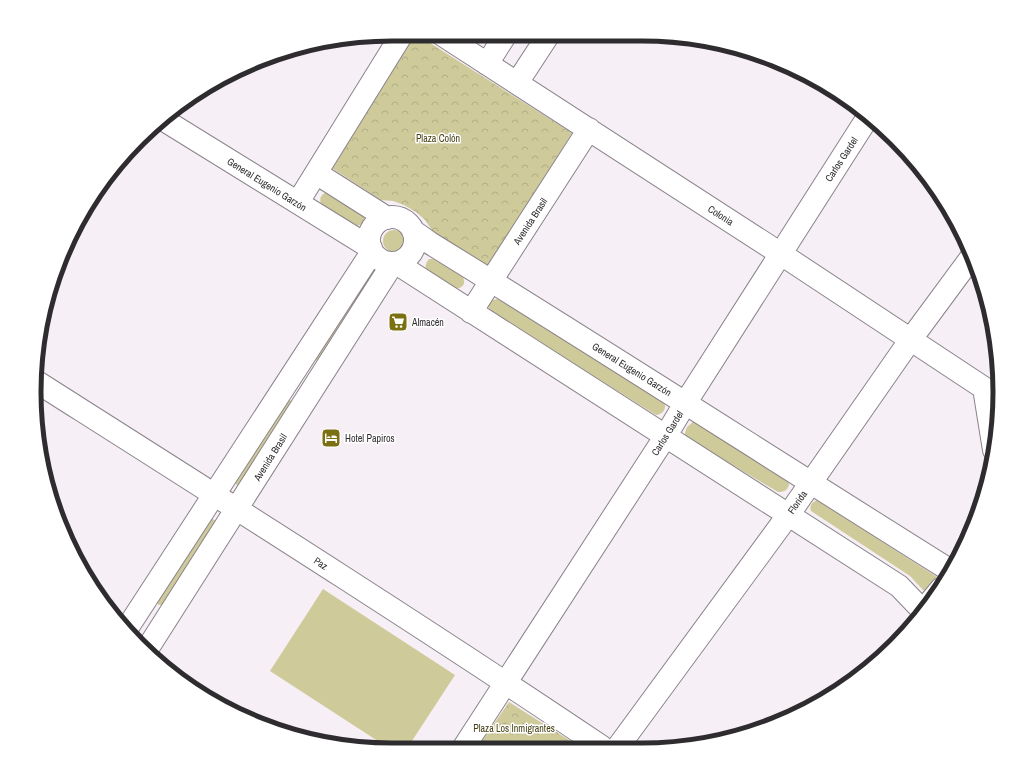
<svg xmlns="http://www.w3.org/2000/svg" width="1034" height="784" font-family="'Archivo Narrow',sans-serif">
  <defs>
    <pattern id="forest-crowns" width="20" height="18" patternUnits="userSpaceOnUse"><rect width="20" height="18" fill="#cfca9a"/><path d="M2 6a3 3 0 1 1 6 0M12 15a3 3 0 1 1 6 0" fill="none" stroke="#b2ae85"/></pattern>
  </defs>
  <rect width="100%" height="100%" fill="#f7eff6"/>
  <!-- grass -->
  <path fill="#cfca9a" d="M329 192 363 215C366 221 363 225 357 226L321 205C319 198 321 193 329 192Z
    M383 241a11 11 0 1 1 22 0a11 11 0 1 1-22 0Z
    M429 259H433L463 277C466 284 463 288 455 289L427 271C425 266 425 264 429 259Z
    M368 274 372 276 319 362 314 359Z
    M498 299 664 402C667 409 663 414 656 415L491 312 488 306 493 300Z
    M288 399 293 402 239 486 234 483Z
    M694 421 788 480 789 485C787 491 784 492 778 492L684 436 687 427Z
    M817 500 937 577 924 591 910 576 811 511C809 506 812 502 817 500Z
    M211 518 216 521 165 605H159L157 603Z
    M323 589 455 675 408 747H387L270 671Z"/>
  <!-- forest -->
  <path fill="url(#forest-crowns)" d="M410 34H416L572 133 488 267 436 236 425 220 416 212 404 205 393 201 381 200 330 167Z
    M509 702 580 747H478Z"/>
  <g fill="none" stroke-linecap="round" stroke-linejoin="round">
    <!-- minor casing -->
    <g stroke="#8a838a" stroke-width="24">
      <path id="minor" d="M441 34 781 254 999 398
        M487 64 506 34
        M517 83 549 34
        M164 120 371 248
        M316 173 387 218
        M298 202 402 34
        M369 240a23 23 0 1 1 46 0a23 23 0 1 1-46 0Z
        M413 231 430 243C605 351 777 462 951 571
        M396 263 899 586 923 611
        M471 312 589 129
        M37 382C226 502 416 622 602 747
        M984 388 994 450
        M926 607 941 589
        M126 630 372 252
        M146 651 393 263
        M464 747 665 437 686 402 868 117
        M618 747 789 514 911 339 973 255"/>
    </g>
    <!-- minor -->
    <use href="#minor" stroke="#fff" stroke-width="22"/>
  </g>
  <!-- icons -->
  <defs>
    <g id="supermarket-square" transform="scale(1)"><rect x="-9" y="-9" width="18" height="18" rx="4" fill="#7c7112" stroke="#fff"/><path d="M-6-5.5h2.5l.6 2H6L4.5 2H-2.5L-4.4-4H-6ZM-1.5 3.2a1.3 1.3 0 1 0 .1 0ZM3 3.2a1.3 1.3 0 1 0 .1 0Z" fill="#fff"/></g>
    <g id="hotel-square" transform="scale(1)"><rect x="-9" y="-9" width="18" height="18" rx="4" fill="#7c7112" stroke="#fff"/><path d="M-6-4.5h1.5V1H6V5H4.5V3h-9V5H-6ZM-4 0a1.8 1.8 0 1 1 3.6 0ZM.5 0V-2.5h3Q6-2.5 6 0Z" fill="#fff"/></g>
  </defs>
  <g fill-rule="evenodd">
    <use href="#supermarket-square" x="398" y="322"/>
    <use href="#hotel-square" x="331" y="438"/>
  </g>
  <g text-anchor="middle" stroke-width="3" stroke-linejoin="round" paint-order="stroke">
    <!-- park labels -->
    <g font-size="10" fill="#474215" stroke="#fff">
      <text x="438" y="142">Plaza Colón</text>
      <text x="514" y="732">Plaza Los Inmigrantes</text>
    </g>
    <!-- street labels -->
    <g font-size="10" fill="#2f2c2f" stroke="#fff">
      <text transform="translate(841 159) rotate(-57)" y="4">Carlos Gardel</text>
      <text transform="translate(267 184) rotate(32)" y="4">General Eugenio Garzón</text>
      <text transform="translate(721 215) rotate(33)" y="4">Colonia</text>
      <text transform="translate(530 221) rotate(-57)" y="4">Avenida Brasil</text>
      <text transform="translate(632 369) rotate(32)" y="4">General Eugenio Garzón</text>
      <text transform="translate(667 433) rotate(-58)" y="4">Carlos Gardel</text>
      <text transform="translate(270 457) rotate(-58)" y="4">Avenida Brasil</text>
      <text transform="translate(797 502) rotate(-55)" y="4">Florida</text>
      <text transform="translate(321 563) rotate(33)" y="4">Paz</text>
    </g>
    <!-- poi labels -->
    <g font-size="10" fill="#2f2c2f" stroke="#fff" text-anchor="start">
      <text x="412" y="326">Almacén</text>
      <text x="345" y="442">Hotel Papiros</text>
    </g>
  </g>
  <!-- crop -->
  <path d="M0 0H1034V784H0ZM392 41H642A351 351 0 0 1 993 392V392A351 351 0 0 1 642 743H392A351 351 0 0 1 41 392V392A351 351 0 0 1 392 41Z" fill="#fff" fill-rule="evenodd"/>
  <path fill="none" stroke="#2f2c2f" stroke-width="5" d="M392 41H642A351 351 0 0 1 993 392V392A351 351 0 0 1 642 743H392A351 351 0 0 1 41 392V392A351 351 0 0 1 392 41Z"/>
</svg>
